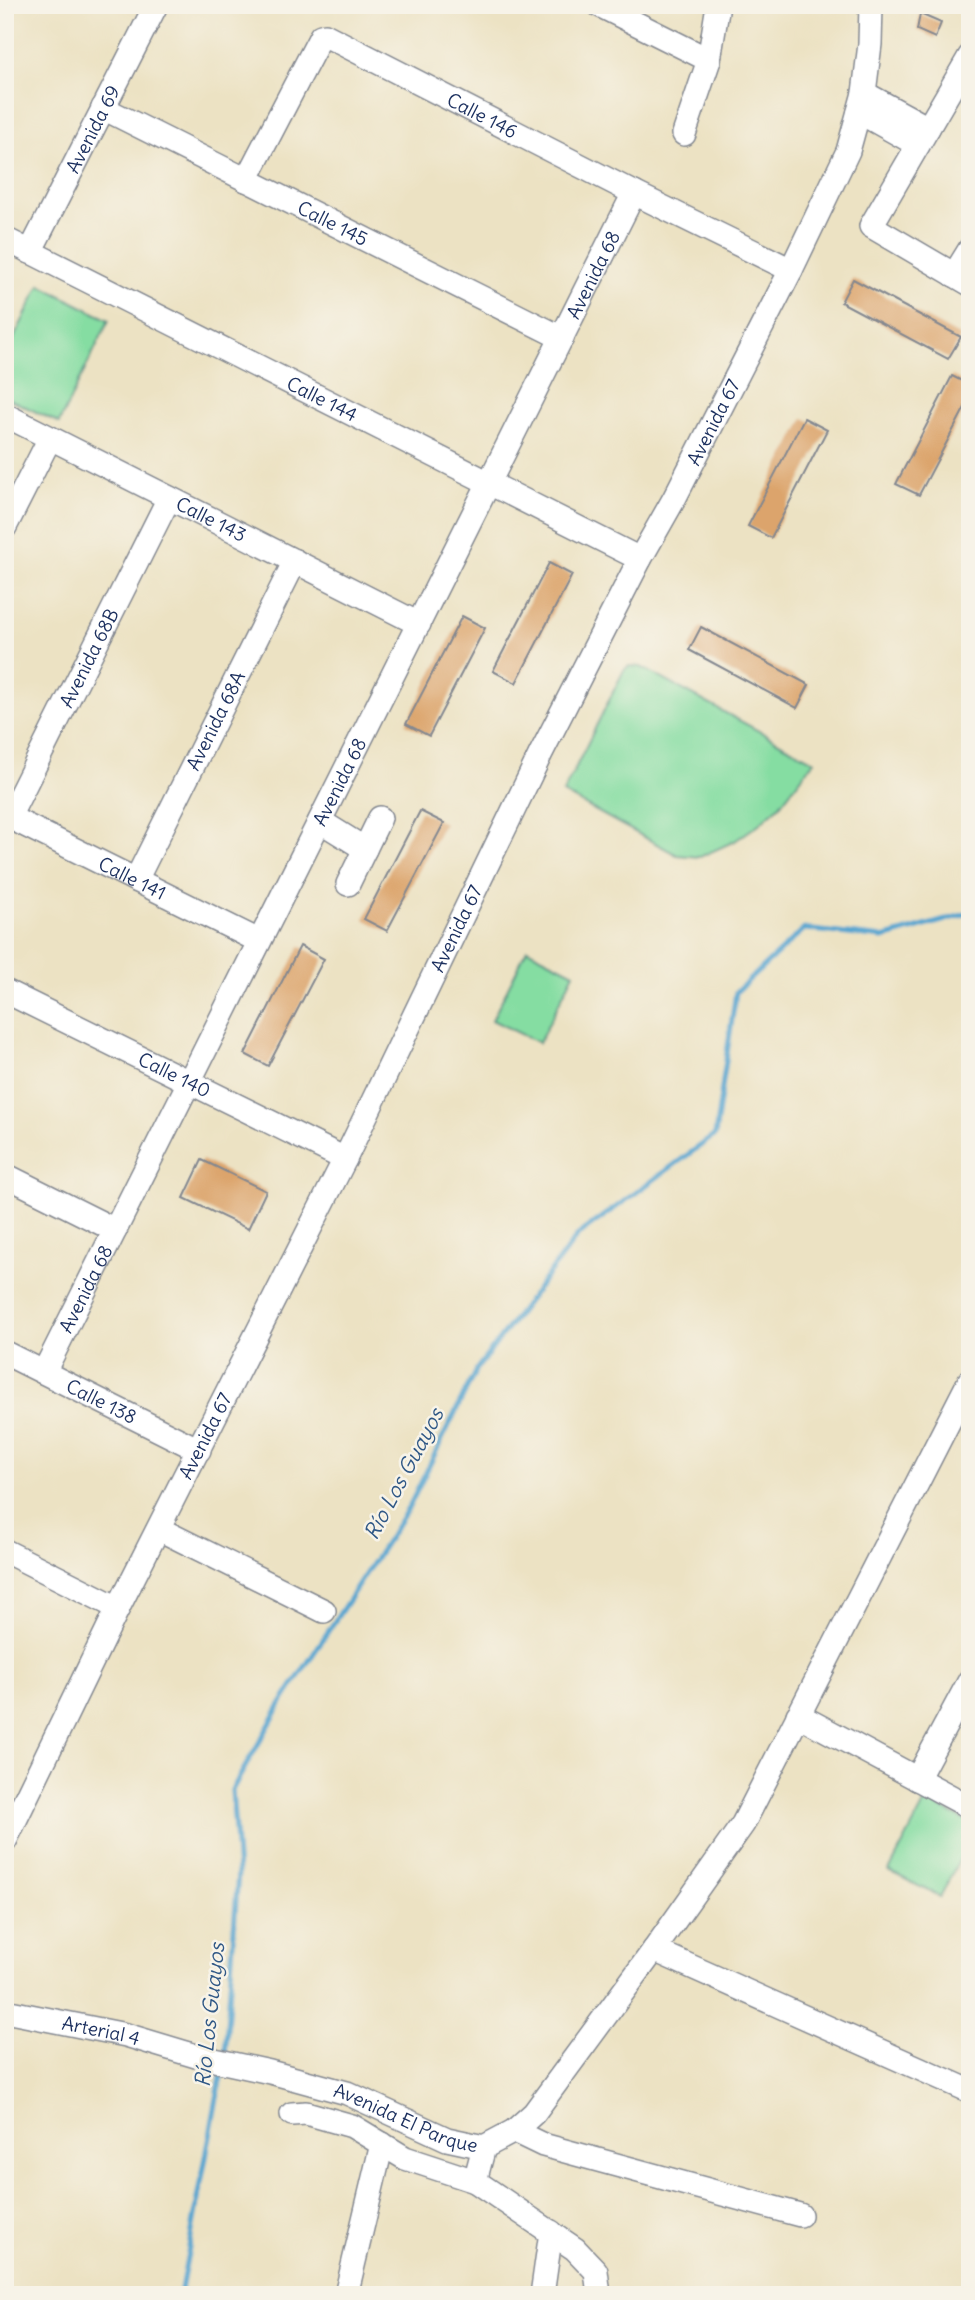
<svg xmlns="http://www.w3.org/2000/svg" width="975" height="2300" font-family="Delius,sans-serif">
  <rect width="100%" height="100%" fill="#f7f3e8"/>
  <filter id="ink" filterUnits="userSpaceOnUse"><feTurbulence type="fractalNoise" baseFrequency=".0143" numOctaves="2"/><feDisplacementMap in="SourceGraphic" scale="14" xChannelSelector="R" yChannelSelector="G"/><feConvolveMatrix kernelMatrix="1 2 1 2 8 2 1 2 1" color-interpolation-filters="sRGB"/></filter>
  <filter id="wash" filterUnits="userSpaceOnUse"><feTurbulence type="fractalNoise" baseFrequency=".00686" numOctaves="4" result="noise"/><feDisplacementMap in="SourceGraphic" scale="28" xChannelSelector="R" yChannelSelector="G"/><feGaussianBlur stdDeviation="1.57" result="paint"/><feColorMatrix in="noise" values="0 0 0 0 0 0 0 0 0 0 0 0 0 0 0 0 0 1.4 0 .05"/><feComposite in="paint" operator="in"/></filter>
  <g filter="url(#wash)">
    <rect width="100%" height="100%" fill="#ece2c3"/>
    <!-- green -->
    <path fill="#85dda2" stroke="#508680" stroke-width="2" d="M40 285 109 320 59 423 5 397V356Z
      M629 666 641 667 814 761 779 806 759 824 735 841 700 857 677 855 563 793 624 670Z
      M527 949 574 973 539 1043 492 1020Z
      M926 1800 970 1823V1840L940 1897 889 1871Z"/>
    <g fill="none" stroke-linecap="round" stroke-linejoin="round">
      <!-- stream -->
      <path stroke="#56a5d0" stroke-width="5" d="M225 2056 238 1873 232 1790 284 1699 409 1507 476 1370 578 1235 715 1135 736 992 804 929 883 938 970 913
        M180 2295 223 2066"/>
    </g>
    <g id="blocks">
      <!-- building -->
      <path fill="#dca46c" d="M920 14 941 23 935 38 917 30Z
        M853 279 961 337 948 359 841 302Z
        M952 376 970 385V398L919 495 896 484Z
        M804 418 827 430 771 538 748 526Z
        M549 563 572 575 516 683 493 671Z
        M462 616 485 628 429 736 406 724Z
        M701 627 809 685 797 708 689 650Z
        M420 811 444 823 387 931 364 919Z
        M300 946 324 959 268 1066 245 1054Z
        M202 1160 266 1191 248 1229 184 1198Z"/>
    </g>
  </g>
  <g filter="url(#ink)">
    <use href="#blocks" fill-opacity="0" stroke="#848890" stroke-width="2"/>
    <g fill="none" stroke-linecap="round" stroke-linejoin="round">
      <!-- minor casing -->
      <g stroke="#848890" stroke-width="26">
        <g id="minor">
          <path d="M599 5 709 60"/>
          <path d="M970 56 871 226 970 284"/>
          <path d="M864 93 928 128"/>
          <path id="s1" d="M103 108 562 338"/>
          <path d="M859 112 918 145"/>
          <path d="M684 134 709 60 718 5"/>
          <path id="s2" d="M246 180 321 36 325 35 634 193 791 270"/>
          <path id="s3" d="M5 239 640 559"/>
          <path id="s4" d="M30 252 156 5"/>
          <path d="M954 275 970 249"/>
          <path id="s5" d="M5 415 419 624"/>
          <path d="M5 527 50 438"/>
          <path id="s6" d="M5 815 259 941"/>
          <path id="s7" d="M9 817 169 498"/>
          <path d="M320 821 365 849"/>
          <path id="s8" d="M136 880 295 561"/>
          <path d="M348 884 380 818"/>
          <path id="s9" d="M5 991 345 1159"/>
          <path d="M5 1175 115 1230"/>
          <path id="s10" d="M5 1353 199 1450"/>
          <path id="s11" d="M44 1372 634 193"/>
          <path d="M159 1529 324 1611"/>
          <path d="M5 1551 118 1608"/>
          <path d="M798 1715 970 1807"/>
          <path d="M917 1779 970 1680"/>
          <path id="s12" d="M5 1841 118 1608 345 1159 541 753 640 559 674 499 791 270 848 151 864 93 870 44 871 5"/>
          <path d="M654 1950 970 2091"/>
          <path id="s13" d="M5 2011 126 2035 196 2056 270 2072 347 2093 447 2139 484 2147 514 2131 534 2113 654 1950 743 1824 970 1380"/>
          <path d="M292 2114 306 2113 352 2126 405 2158 475 2181"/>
          <path d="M514 2131 543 2145 800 2215"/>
          <path d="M484 2147 475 2181 575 2249 596 2271 599 2295"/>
          <path d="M346 2295 382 2144"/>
          <path d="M542 2295 551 2232"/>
        </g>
      </g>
      <!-- minor -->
      <use href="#minor" stroke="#fff" stroke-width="23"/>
    </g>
  </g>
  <g text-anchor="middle" stroke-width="5" stroke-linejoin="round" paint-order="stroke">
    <!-- street labels -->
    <g font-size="19" fill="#1b2f5e" stroke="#f7f3e8">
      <text dy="7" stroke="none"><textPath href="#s2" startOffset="343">Calle 146</textPath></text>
      <text dy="7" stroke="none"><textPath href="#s4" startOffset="138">Avenida 69</textPath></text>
      <text dy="7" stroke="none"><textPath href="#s1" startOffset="257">Calle 145</textPath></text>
      <text dy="7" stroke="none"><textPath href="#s11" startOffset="1227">Avenida 68</textPath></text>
      <text dy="7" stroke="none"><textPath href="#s3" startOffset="355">Calle 144</textPath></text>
      <text dy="7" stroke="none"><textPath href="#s12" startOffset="1586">Avenida 67</textPath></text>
      <text dy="7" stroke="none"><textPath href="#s5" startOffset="231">Calle 143</textPath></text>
      <text dy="7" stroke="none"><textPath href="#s7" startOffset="178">Avenida 68B</textPath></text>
      <text dy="7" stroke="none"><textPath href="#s8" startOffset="178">Avenida 68A</textPath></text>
      <text dy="7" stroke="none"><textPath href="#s11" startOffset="660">Avenida 68</textPath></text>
      <text dy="7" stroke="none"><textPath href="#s6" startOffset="142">Calle 141</textPath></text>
      <text dy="7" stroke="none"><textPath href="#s12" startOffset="1018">Avenida 67</textPath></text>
      <text dy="7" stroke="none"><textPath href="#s9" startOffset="189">Calle 140</textPath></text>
      <text dy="7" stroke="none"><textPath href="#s11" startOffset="93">Avenida 68</textPath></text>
      <text dy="7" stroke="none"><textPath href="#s10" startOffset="108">Calle 138</textPath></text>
      <text dy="7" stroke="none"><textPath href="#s12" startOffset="452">Avenida 67</textPath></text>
      <text dy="7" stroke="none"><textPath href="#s13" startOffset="98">Arterial 4</textPath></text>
      <text dy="7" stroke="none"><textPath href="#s13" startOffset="416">Avenida El Parque</textPath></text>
    </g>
    <!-- water labels -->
    <g font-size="21" font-style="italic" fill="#305886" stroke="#f7f3e8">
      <text transform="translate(404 1474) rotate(-62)" y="7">Río Los Guayos</text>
      <text transform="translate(210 2015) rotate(-84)" y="7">Río Los Guayos</text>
    </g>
  </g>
  <!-- margin -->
  <rect width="975" height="2300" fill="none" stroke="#f7f3e8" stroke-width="28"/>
</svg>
